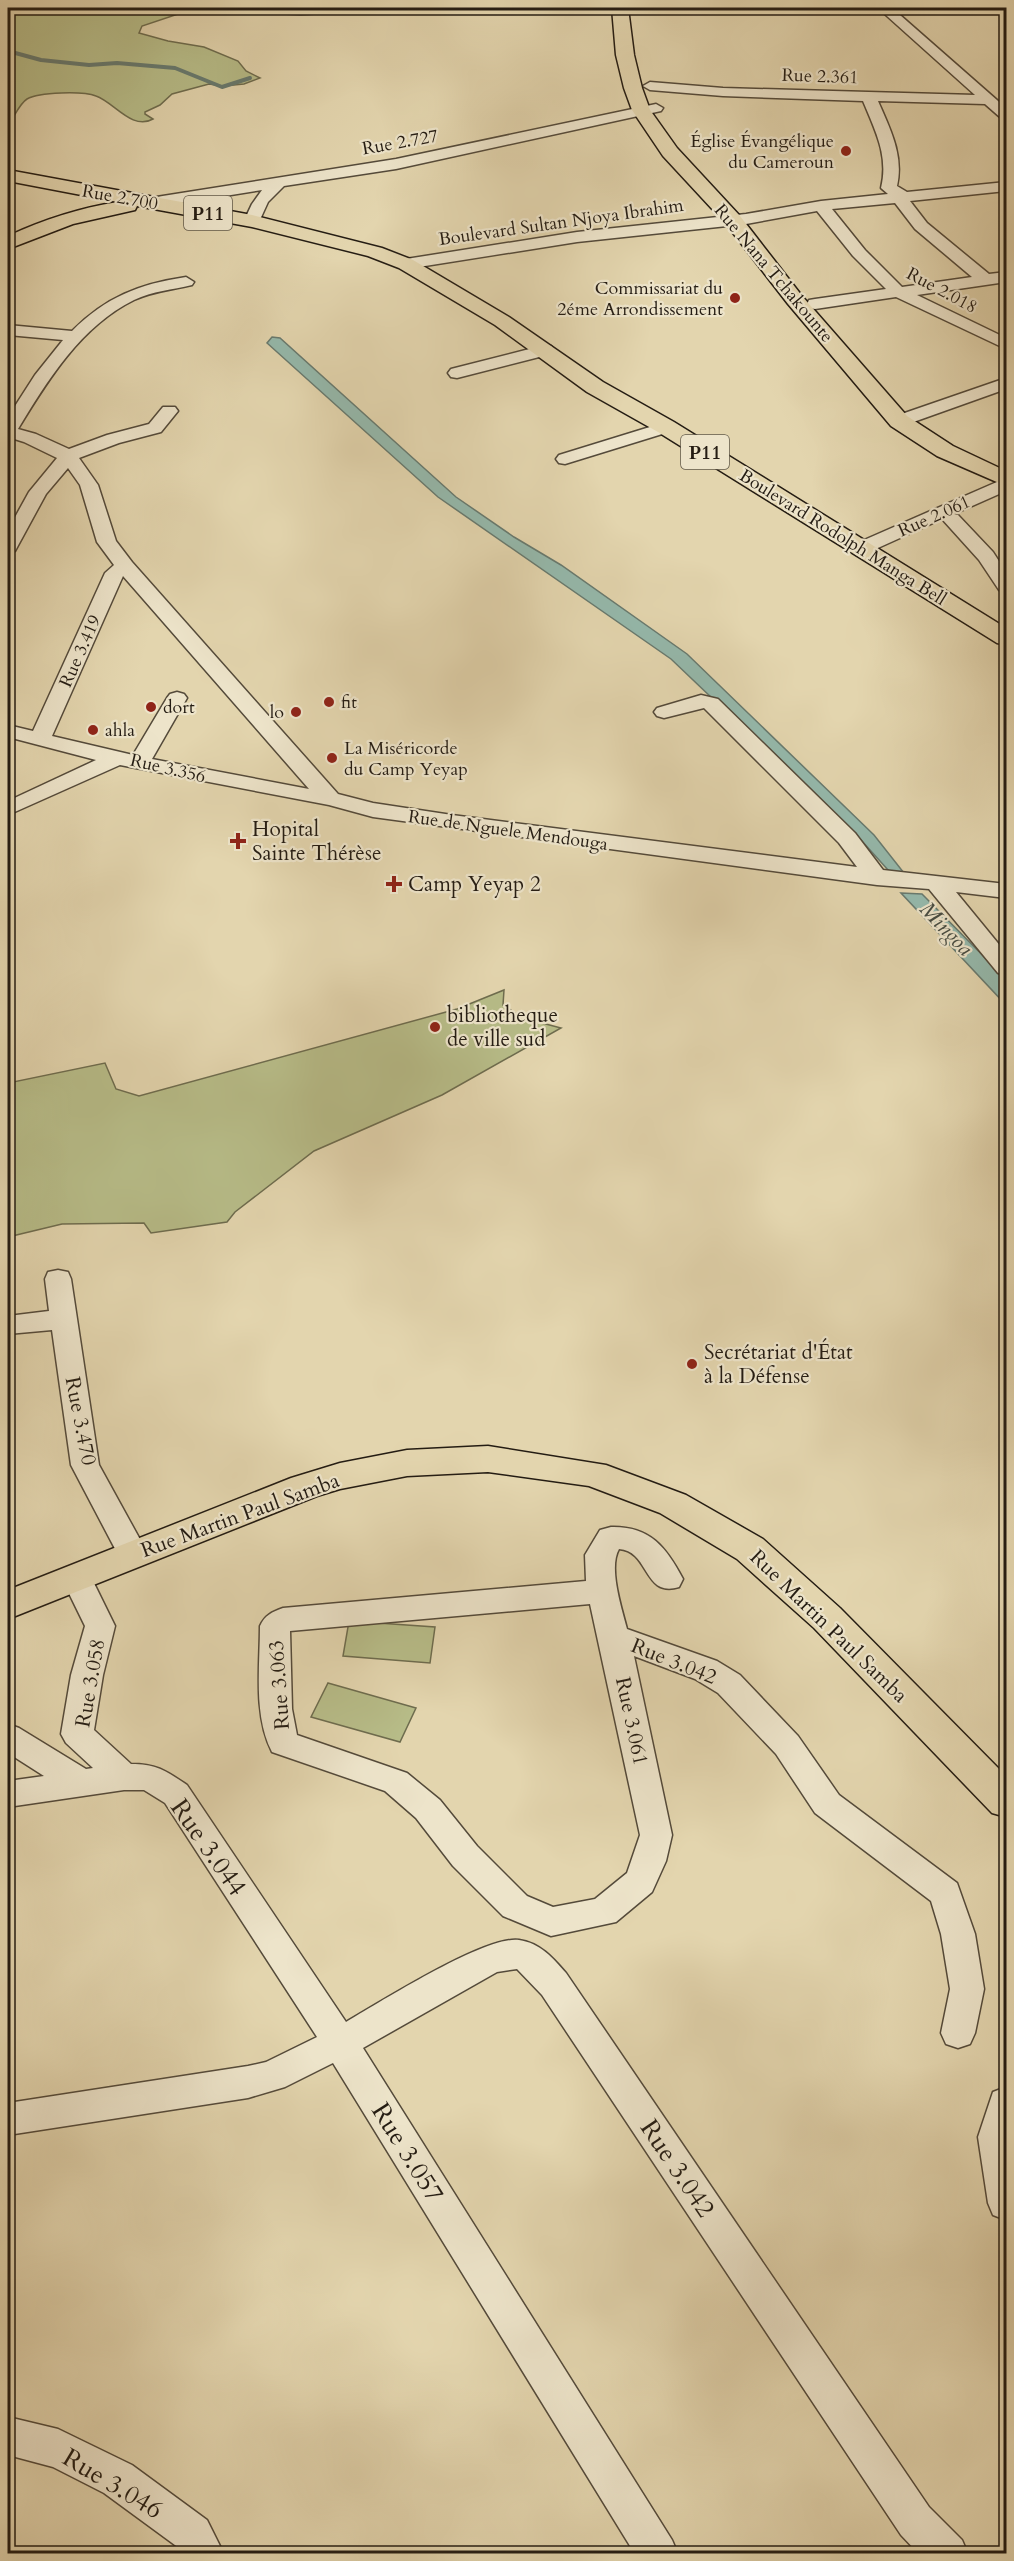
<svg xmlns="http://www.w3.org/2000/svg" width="1014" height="2561" font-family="Cardo,serif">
  <rect width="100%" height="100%" fill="#e3d5ae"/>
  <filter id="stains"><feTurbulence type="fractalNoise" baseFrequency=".00333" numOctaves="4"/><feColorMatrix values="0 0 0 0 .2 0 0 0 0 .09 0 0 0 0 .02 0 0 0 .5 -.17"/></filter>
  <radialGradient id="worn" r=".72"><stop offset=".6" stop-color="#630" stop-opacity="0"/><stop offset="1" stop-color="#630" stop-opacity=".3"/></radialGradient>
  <!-- green -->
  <path fill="#b7bc88" stroke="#6e6c4e" stroke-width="1.5" d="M15 8H196L142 26 139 33 168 41 204 47 238 61 246 71 260 78 244 84 223 86 209 84 172 94 160 105 145 112V114L153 119C132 131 114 102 96 96 83 91 39 92 27 99 19 104 14 118 8 125V11Z
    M504 990 503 1005 523 1018 561 1028 442 1095 314 1151 235 1212 227 1222 151 1233 144 1223 62 1224 8 1237V1083L105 1063 116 1089 139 1096 457 1009Z
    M349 1621 435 1627 430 1663 343 1656Z
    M328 1683 416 1708 400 1742 311 1717Z"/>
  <!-- water -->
  <path fill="#95b9ac" stroke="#687a6f" stroke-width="1.5" d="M272 337 280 338 456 497 514 537 561 565 687 654 874 835 904 873 889 871 861 840 671 659 438 497 267 343Z
    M901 893 922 894 1006 979V1005Z"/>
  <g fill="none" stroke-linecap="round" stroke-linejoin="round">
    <!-- stream -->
    <path stroke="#687a6f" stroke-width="4" d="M8 51 41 60 89 65 117 63 175 68 222 87 250 78"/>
    <!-- minor casing -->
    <g stroke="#544a3a" stroke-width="3">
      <path id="minor" d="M264 8H337C328 16 273 16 264 8Z
        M878 8H892L1006 108V119L1001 118 985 104 878 101C890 129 904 155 897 186L907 192 1006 182V191L910 201 927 223 989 274 1006 272V282L917 295 1006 338V349L896 297 815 309 809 308 807 304 809 300 815 299 886 289 853 256 817 211 746 224 577 242 406 269 398 264 406 259 577 232 746 214 821 201 888 194 881 188C889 156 875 130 863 101L723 96 650 90 643 86 650 82 723 88 975 95ZM895 203 915 229 972 277 902 287 865 250 832 209Z
        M656 104 663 108 661 111 396 169 284 186 268 202 258 224 252 226 244 221 252 204 262 190 150 208 142 203 150 198 396 159Z
        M186 277 194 282 192 285C172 290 153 291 134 300 81 326 47 381 18 429L36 434 69 449 107 435 149 424 163 407H175L178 411 161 432 119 443 79 458 98 485 116 541 132 562 338 794 373 803 452 815 857 867 839 843 704 708 664 718 657 716 654 712 657 708 701 695 718 699 855 833 883 870 1006 884V898L956 892 1006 953V975L998 973 929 889 877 885 373 817 329 805 120 765 8 815V801L96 760 8 737V725L33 731 105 573 114 565 97 542 80 485 68 468 46 494 15 551 8 553V530L29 492 57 458 24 442 8 437V417L35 375 63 340 8 335V325L72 331C106 297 139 284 186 277ZM123 576 309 789 152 759 187 698 184 694 177 692 170 694 167 698 133 755 52 736Z
        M545 345 551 346 554 350 551 354 457 378 451 377 448 373 451 369Z
        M1006 378V389L905 425H893L890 421 893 417Z
        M666 422 672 423 675 427 672 431 565 464 559 463 556 459 559 455Z
        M1006 478V491L954 514 958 515 993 552 1006 572V592L999 590 979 560 942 519 869 552H855L852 548 855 544Z
        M58 1270 68 1272 71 1279 99 1465 148 1554 144 1562 133 1565 122 1562 71 1465 52 1330 8 1334V1316L49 1311 45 1279 48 1272Z
        M611 1527C650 1526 666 1547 683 1579L679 1587C643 1598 650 1551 619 1549 608 1568 622 1609 627 1629L717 1661 740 1675 798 1736 839 1795 957 1883 975 1934 984 1989 975 2033 970 2044 958 2048 946 2044 941 2033 950 1989 941 1934 931 1901 815 1813 776 1754 718 1693 695 1679 634 1656 672 1835 666 1861 652 1892 616 1922 551 1936 503 1916 453 1866 416 1818 385 1791 272 1752C253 1715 260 1666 260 1626 265 1615 272 1612 283 1608L586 1581 585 1555 600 1530ZM590 1604 640 1835 627 1873 595 1899 553 1907 527 1896 477 1846 440 1800 407 1773 297 1735 292 1709 290 1631Z
        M76 1566 87 1569 115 1626 103 1675 94 1730 131 1764C157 1764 166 1771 187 1785L346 2022C379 2003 486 1935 519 1940 540 1943 553 1958 566 1973L929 2507 962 2540 968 2554H919L901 2535 542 1995 517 1969 497 1972 363 2048 672 2540 678 2554H635L333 2063 285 2087 248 2098 8 2135V2103L248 2066 266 2062 317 2037 165 1803 144 1790H124L8 1807V1781L44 1776 8 1753V1724L19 1728 86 1769 93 1768 66 1743 61 1734 71 1675 85 1626 61 1577 65 1569Z
        M1006 2087V2220L993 2215 988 2203 978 2137 993 2092Z
        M8 2417 58 2429 132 2465 207 2520 224 2554H182L179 2548 104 2493 53 2467 8 2455Z"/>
    </g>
    <!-- major casing -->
    <g stroke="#241c13" stroke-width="3">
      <path id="major" d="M612 8H628L634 55 642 88 650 110 677 148 740 216 802 296 907 416 953 446 1006 471V486L937 456 891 426 788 304 726 224 663 156 632 110 624 88 616 55Z
        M8 170 252 215 382 248 413 260 509 317 603 382 674 422 1006 628V645L997 643 658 432 587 392 495 325 399 268 368 256 252 227 137 206 135 210 73 224 8 249V236C43 220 79 208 118 202L8 181Z
        M488 1446 606 1465 686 1495 763 1539 840 1608 1006 1776V1817L992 1813 814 1628 737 1559 660 1513 589 1486 488 1472 407 1476 340 1489 317 1496 8 1619V1590L291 1478 340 1463 407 1450Z"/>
    </g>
    <!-- minor -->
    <use href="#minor" fill="#ede4ca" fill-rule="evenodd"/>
    <!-- major -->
    <use href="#major" fill="#e3d5ae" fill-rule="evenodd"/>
  </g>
  <!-- markers -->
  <g fill="#8f2418" stroke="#ede4ca" stroke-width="2">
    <circle cx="846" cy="151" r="6"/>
    <circle cx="735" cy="298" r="6"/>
    <circle cx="329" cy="702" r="6"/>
    <circle cx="151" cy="707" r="6"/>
    <circle cx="296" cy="712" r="6"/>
    <circle cx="93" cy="730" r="6"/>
    <circle cx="332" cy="758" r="6"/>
    <path d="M235 832h6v6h6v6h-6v6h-6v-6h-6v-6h6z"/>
    <path d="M391 875h6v6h6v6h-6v6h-6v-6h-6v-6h6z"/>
    <circle cx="435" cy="1027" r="6"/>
    <circle cx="692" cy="1364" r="6"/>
  </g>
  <g text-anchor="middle" stroke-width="4.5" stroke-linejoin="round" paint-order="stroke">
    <!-- far-street labels -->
    <g font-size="18" fill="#241c13" stroke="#ede4ca">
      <text transform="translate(820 76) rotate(2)" y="6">Rue 2.361</text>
      <text transform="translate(400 142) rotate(-10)" y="6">Rue 2.727</text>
      <text transform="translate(120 197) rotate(10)" y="6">Rue 2.700</text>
      <text transform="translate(561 222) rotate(-8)" y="6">Boulevard Sultan Njoya Ibrahim</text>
      <text transform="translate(774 273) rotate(50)" y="6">Rue Nana Tchakounte</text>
      <text transform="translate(942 290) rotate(28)" y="6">Rue 2.018</text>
      <text transform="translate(934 516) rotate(-24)" y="6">Rue 2.061</text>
      <text transform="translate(843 537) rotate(32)" y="6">Boulevard Rodolph Manga Bell</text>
      <text transform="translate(80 651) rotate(-66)" y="6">Rue 3.419</text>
      <text transform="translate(168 768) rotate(13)" y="6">Rue 3.356</text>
      <text transform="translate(508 830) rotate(8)" y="6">Rue de Nguele Mendouga</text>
    </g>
    <!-- far-poi labels -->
    <g font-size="18" fill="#241c13" stroke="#ede4ca" text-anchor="start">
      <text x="834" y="147" text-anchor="end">Église Évangélique<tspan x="834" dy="21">du Cameroun</tspan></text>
      <text x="723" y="294" text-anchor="end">Commissariat du<tspan x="723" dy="21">2éme Arrondissement</tspan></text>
      <text x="341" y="708">fit</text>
      <text x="163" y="713">dort</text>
      <text x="284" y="718" text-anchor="end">lo</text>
      <text x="105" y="736">ahla</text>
      <text x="344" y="754">La Miséricorde<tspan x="344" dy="21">du Camp Yeyap</tspan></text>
    </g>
    <!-- shield labels -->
    <g fill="#ede4ca" stroke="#60584a" stroke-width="1.5">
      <rect x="184" y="196" width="48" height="34" rx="4.5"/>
      <rect x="681" y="435" width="48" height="34" rx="4.5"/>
    </g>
    <g font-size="20" font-weight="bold" fill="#241c13">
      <text x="208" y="220">P11</text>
      <text x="705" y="459">P11</text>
    </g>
    <!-- poi labels -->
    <g font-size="21" fill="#241c13" stroke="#ede4ca" text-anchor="start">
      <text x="252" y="836">Hopital<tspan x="252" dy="24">Sainte Thérèse</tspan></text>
      <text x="408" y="891">Camp Yeyap 2</text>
      <text x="447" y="1022">bibliotheque<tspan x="447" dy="24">de ville sud</tspan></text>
      <text x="704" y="1359">Secrétariat d'État<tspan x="704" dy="24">à la Défense</tspan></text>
    </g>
    <!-- street labels -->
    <g font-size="21" fill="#241c13" stroke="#ede4ca">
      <text transform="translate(81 1421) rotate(79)" y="7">Rue 3.470</text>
      <text transform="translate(240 1515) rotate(-20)" y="7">Rue Martin Paul Samba</text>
      <text transform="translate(829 1626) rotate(44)" y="7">Rue Martin Paul Samba</text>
      <text transform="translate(674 1661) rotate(22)" y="7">Rue 3.042</text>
      <text transform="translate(90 1683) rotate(-80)" y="7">Rue 3.058</text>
      <text transform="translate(279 1685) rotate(-94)" y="7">Rue 3.063</text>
      <text transform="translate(632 1721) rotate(78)" y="7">Rue 3.061</text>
    </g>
    <!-- water labels -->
    <g font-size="22" font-style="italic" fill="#464b41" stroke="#ede4ca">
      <text transform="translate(947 928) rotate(46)" y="8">Mingoa</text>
    </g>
    <!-- near-street labels -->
    <g font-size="26" fill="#241c13" stroke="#ede4ca">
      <text transform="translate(209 1847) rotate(55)" y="9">Rue 3.044</text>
      <text transform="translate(408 2152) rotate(58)" y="9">Rue 3.057</text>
      <text transform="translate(678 2168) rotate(56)" y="9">Rue 3.042</text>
      <text transform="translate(113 2483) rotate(31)" y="9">Rue 3.046</text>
    </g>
  </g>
  <!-- margin -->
  <rect width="1014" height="2561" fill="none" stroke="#e3d5ae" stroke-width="30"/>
  <rect x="9" y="9" width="996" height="2543" fill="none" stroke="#241c13" stroke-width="3"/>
  <rect x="15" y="15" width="984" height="2531" fill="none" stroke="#241c13" stroke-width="1.5"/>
  <rect width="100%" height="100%" filter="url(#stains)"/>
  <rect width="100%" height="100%" fill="url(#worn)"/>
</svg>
